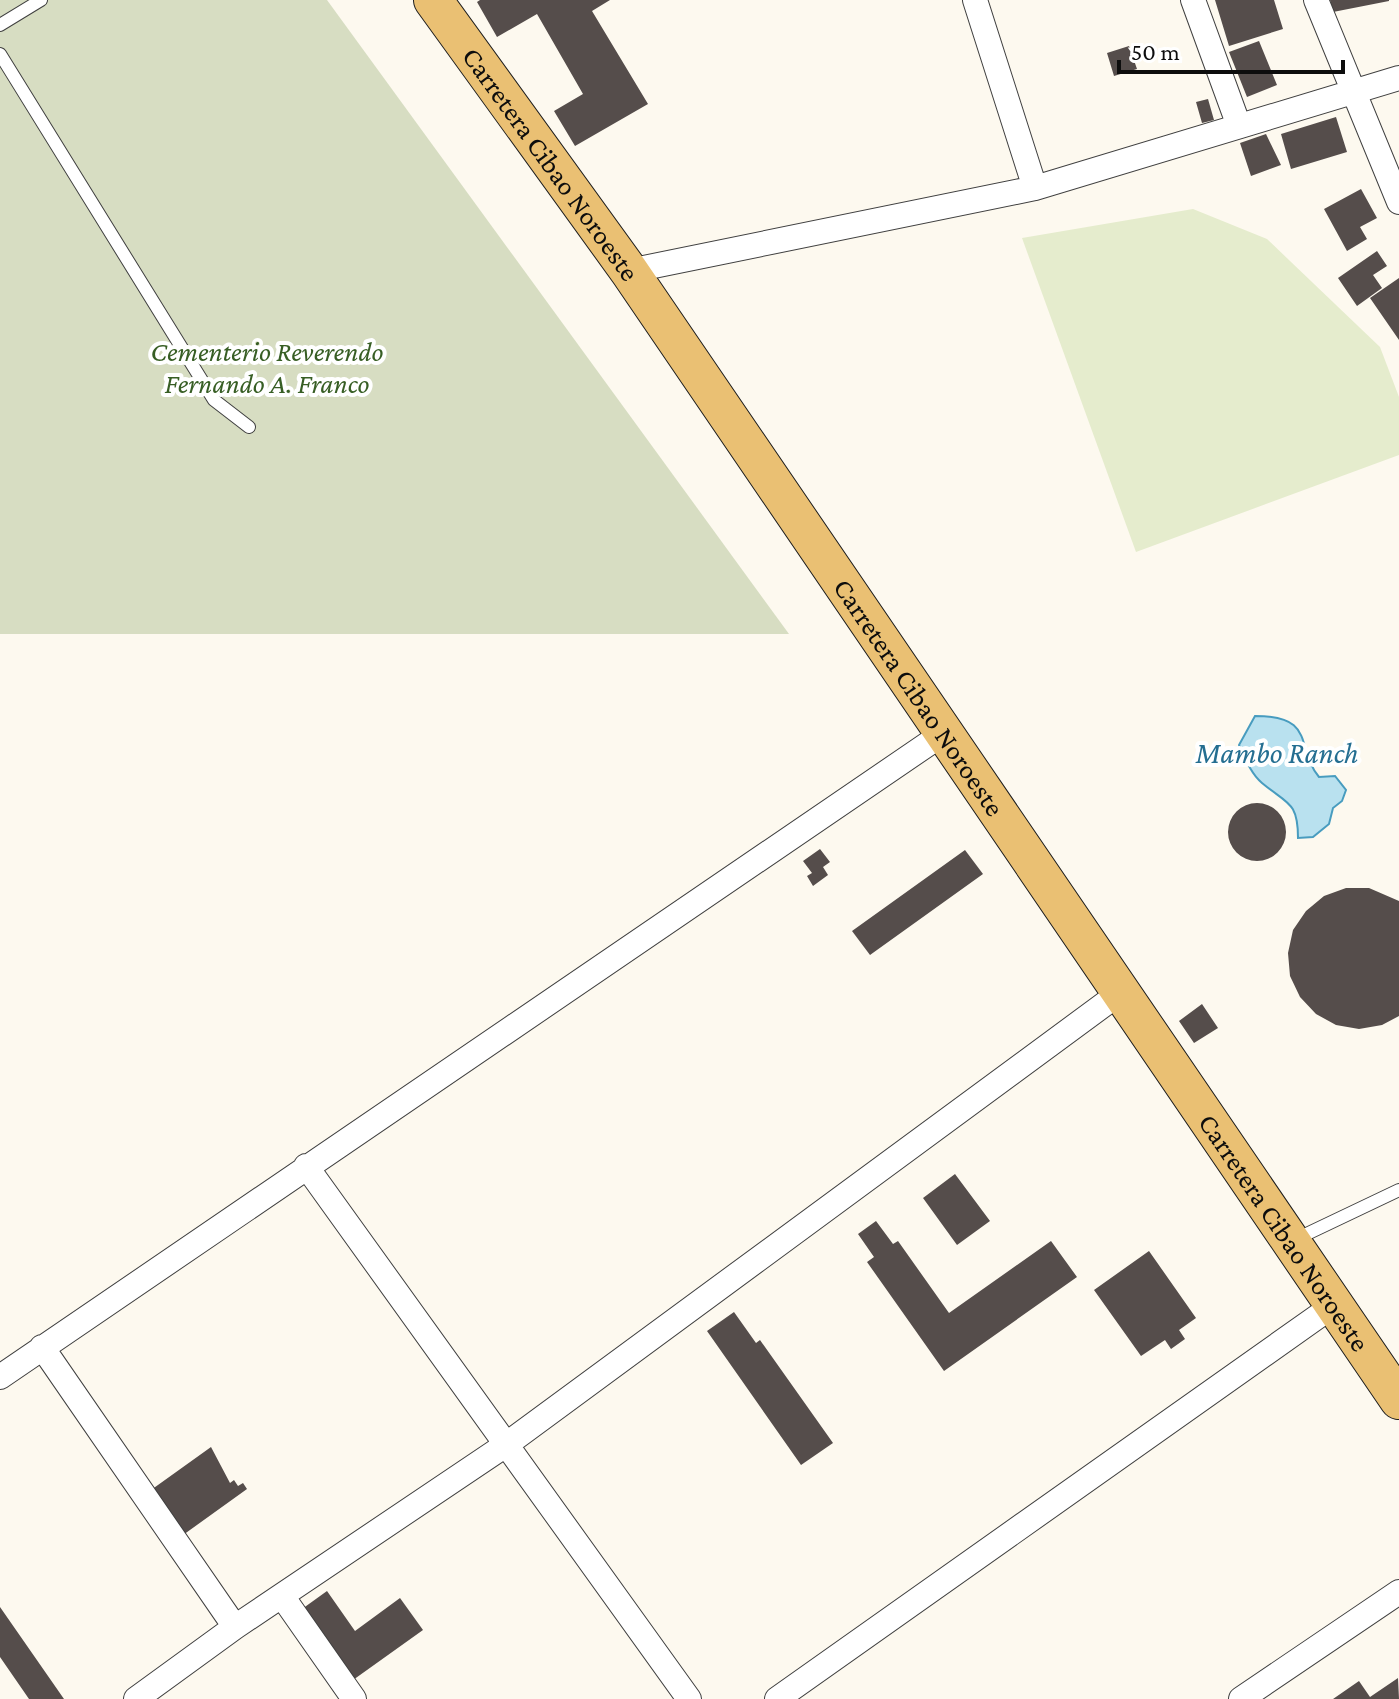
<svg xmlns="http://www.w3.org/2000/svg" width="1399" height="1699" font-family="'Crimson Pro',serif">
  <rect width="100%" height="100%" fill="#fdf9ef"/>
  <!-- cemetery -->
  <path fill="#d7ddc2" d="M0 0H327L789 634H0Z"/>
  <!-- pitch -->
  <path fill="#e5eccd" d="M1193 209 1267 239 1380 347 1399 397V455L1136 552 1022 238Z"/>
  <!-- water -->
  <path fill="#b9e1ef" stroke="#489cbf" stroke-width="2" d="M1255 716C1317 716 1295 748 1319 777L1335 776 1346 790 1342 801 1333 808 1329 824 1313 837 1298 838C1298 801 1287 804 1262 783 1251 774 1245 758 1239 745Z"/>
  <!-- building -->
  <path fill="#554d4b" d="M480 0H610L592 11 648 104 575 146 554 111 583 94 537 14 497 37 477 2Z
    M1215 0H1274L1283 29 1229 46Z
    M1330 0H1389V1L1333 12Z
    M1259 41 1277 85 1247 97 1229 52Z
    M1129 46 1137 69 1114 76 1107 53Z
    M1208 99 1214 120 1202 123 1196 102Z
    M1336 117 1347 152 1291 169 1281 134Z
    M1266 134 1281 165 1251 176 1240 143Z
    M1361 189 1377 218 1360 227 1367 239 1347 251 1324 209Z
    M1377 251 1387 266 1373 275 1382 288 1357 306 1338 278Z
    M1399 278V340L1370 298Z
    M1228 832a29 29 0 1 1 58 0a29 29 0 1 1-58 0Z
    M820 849 830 862 823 867 828 875 813 886 807 876 812 873 803 861Z
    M965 850 983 874 870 955 852 931Z
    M1346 888H1369L1399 901V1016L1382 1025 1359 1029 1336 1025 1316 1014 1300 997 1290 976 1288 953 1293 930 1306 911 1324 896Z
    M1202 1004 1218 1028 1194 1043 1179 1021Z
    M955 1174 990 1221 957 1245 923 1198Z
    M876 1221 893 1244 898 1241 949 1313 1051 1241 1077 1277 944 1371 867 1262 874 1257 858 1234Z
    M1149 1251 1196 1318 1179 1330 1185 1339 1171 1349 1165 1340 1141 1356 1094 1290Z
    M734 1312 756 1343 760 1340 833 1443 801 1465 707 1331Z
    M211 1447 230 1483 234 1480 238 1486 243 1483 247 1489 183 1535 151 1490Z
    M327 1591 355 1631 400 1598 423 1630 353 1680 302 1609Z
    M0 1607 64 1699H29L0 1657Z
    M1398 1678 1399 1699H1333L1359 1681 1370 1697Z"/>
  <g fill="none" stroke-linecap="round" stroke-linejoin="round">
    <!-- service casing -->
    <g stroke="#404040" stroke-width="14">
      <path id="service" d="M0 25 41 0
        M0 54 214 400 249 427
        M1294 1240 1399 1190"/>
    </g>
    <!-- minor casing -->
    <g stroke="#404040" stroke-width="26">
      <path id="minor" d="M975 0 1035 188
        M1193 0 1239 126
        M1316 0 1399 202
        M629 271 1035 188 1399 78
        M306 1166 689 1699
        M42 1347 235 1627
        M0 1377 944 733
        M282 1596 354 1699
        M136 1699 235 1627 507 1444 1121 992
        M777 1699 1334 1305
        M1241 1699 1399 1592"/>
    </g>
    <!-- primary casing -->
    <g stroke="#1e1e1e" stroke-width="40">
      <g id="primary">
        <path id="s1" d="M433 0 629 271 1399 1400"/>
      </g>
    </g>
    <!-- service -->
    <use href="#service" stroke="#fff" stroke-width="12"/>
    <!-- minor -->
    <use href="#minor" stroke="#fff" stroke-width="24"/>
    <!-- primary -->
    <use href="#primary" stroke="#eac073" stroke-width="38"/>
  </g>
  <g text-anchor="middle" stroke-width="8" stroke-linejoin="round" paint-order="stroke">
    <!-- street labels -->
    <g font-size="28" fill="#0d0d0d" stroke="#fff">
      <text dy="10" stroke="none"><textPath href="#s1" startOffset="202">Carretera Cibao Noroeste</textPath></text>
      <text dy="10" stroke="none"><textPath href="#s1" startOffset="850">Carretera Cibao Noroeste</textPath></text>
      <text dy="10" stroke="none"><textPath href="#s1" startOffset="1498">Carretera Cibao Noroeste</textPath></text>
    </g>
    <!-- park labels -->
    <g font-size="28" font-style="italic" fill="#375e24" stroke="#fff">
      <text x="267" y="361">Cementerio Reverendo<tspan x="267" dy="32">Fernando A. Franco</tspan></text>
    </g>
    <!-- water labels -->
    <g font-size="30" font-style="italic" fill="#246e91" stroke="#fff">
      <text x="1277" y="763">Mambo Ranch</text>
    </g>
  </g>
  <!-- scale -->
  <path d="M1119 60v12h224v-12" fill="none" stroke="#0d0d0d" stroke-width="4"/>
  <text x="1131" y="60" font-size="24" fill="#0d0d0d" stroke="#ffffff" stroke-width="6" paint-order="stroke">50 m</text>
</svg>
